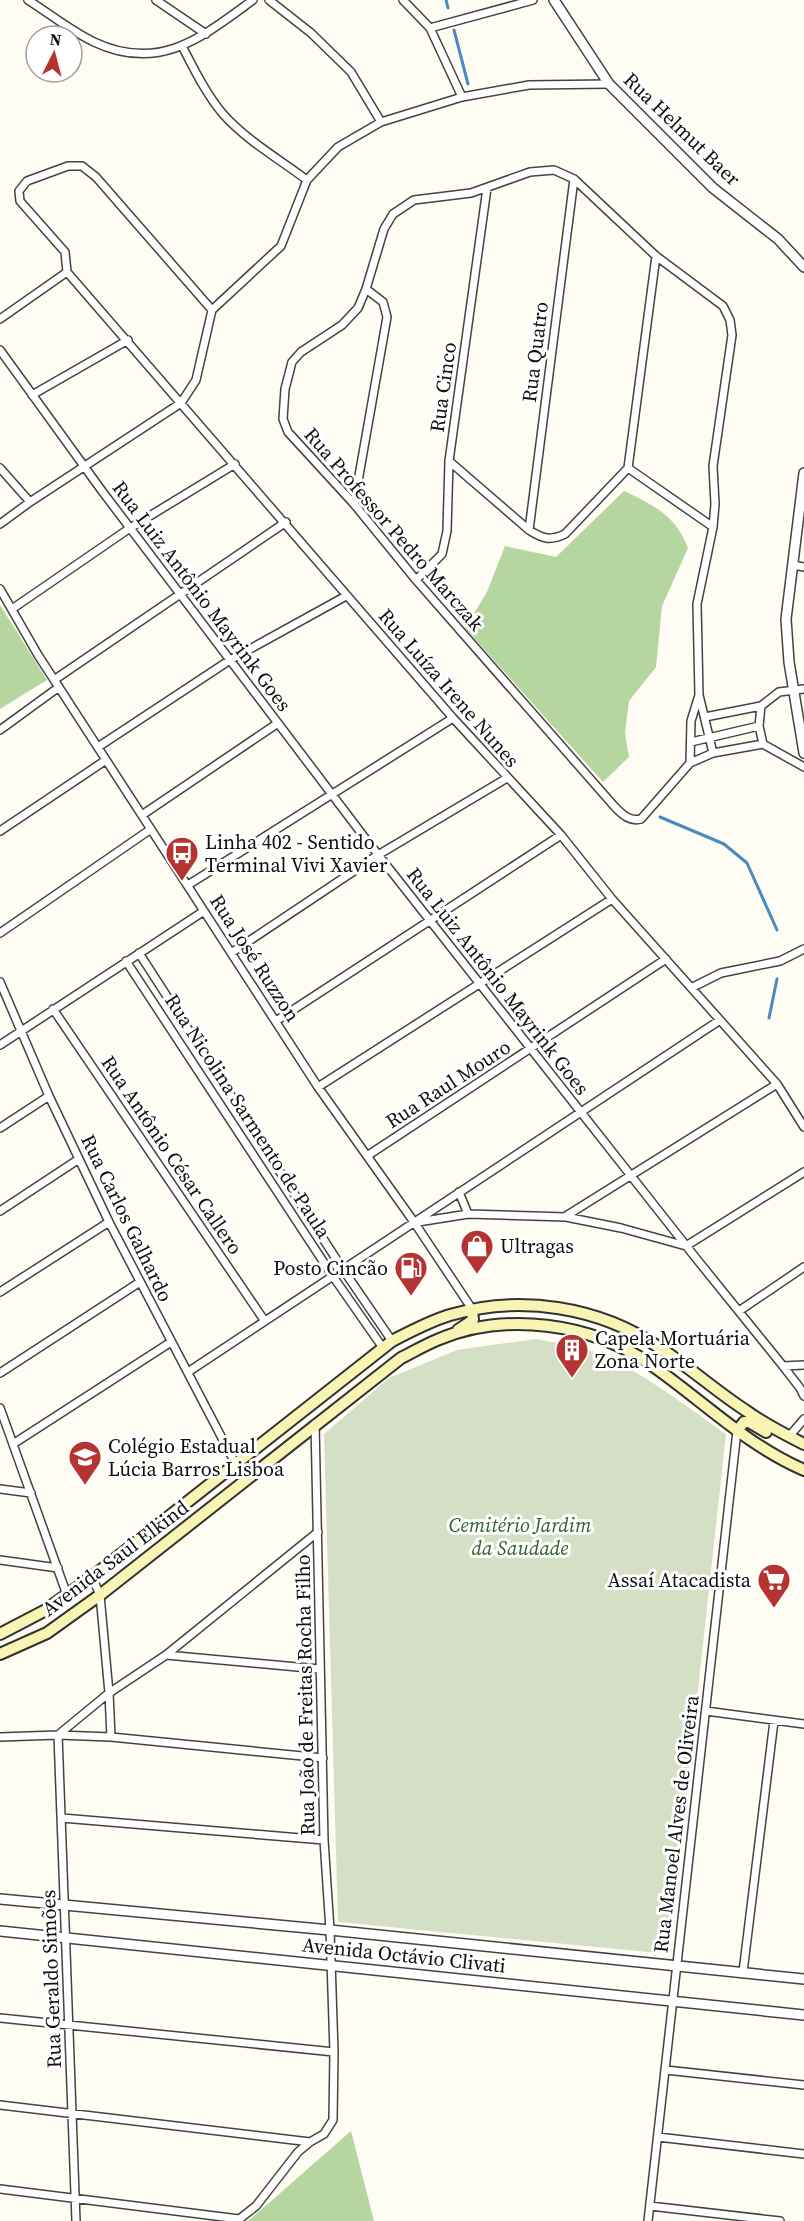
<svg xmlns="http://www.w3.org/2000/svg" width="804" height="2221" font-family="'Source Serif 4',serif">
  <rect width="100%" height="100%" fill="#fefcf3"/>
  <!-- forest -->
  <path fill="#b5d69f" d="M624 491C654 505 676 516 688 548L662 606 656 667 629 701 625 733 629 757 603 782 465 628 487 592 505 546 556 557Z
    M0 605 47 680 0 709Z
    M351 2131 374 2221H248L262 2209Z"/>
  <!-- cemetery -->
  <path fill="#d5dfc5" d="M536 1339C550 1342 564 1343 578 1347 632 1362 679 1402 726 1434L669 1954 338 1922 324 1434 389 1378 457 1350Z"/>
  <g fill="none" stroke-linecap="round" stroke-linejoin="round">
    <!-- stream -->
    <path stroke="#488bc3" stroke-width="3" d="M446 0 448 8
      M454 30 468 84
      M660 817 724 844 747 863 777 930
      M769 1018 777 979"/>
    <!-- minor casing -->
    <g stroke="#434343" stroke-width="10">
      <path id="minor" d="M28 0C50 14 71 31 94 42 160 73 202 37 253 0
        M156 0 206 34
        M269 0 311 33 351 72 381 122
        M403 0 430 28 462 97
        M430 28 533 0
        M182 46C194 69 206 94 223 114 246 140 279 159 307 180
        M554 170 574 179 656 256 723 306 730 320 732 335 713 466 715 504 713 527 697 604 699 695 691 721 690 763 641 819C629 822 622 814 614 806L416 580 354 504 288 432 283 419 285 389 292 362 301 352 342 325 358 308 366 289 384 229 393 214 414 200 471 193 530 172Z
        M67 272 453 718 561 835 612 899 777 1084 804 1127
        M67 272 65 252 20 201 19 191 27 181 68 166H82L96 177 212 310
        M0 319 67 272
        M0 350 102 491 365 838 695 1257 783 1366 800 1388 804 1396
        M32 395 128 340
        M449 461 529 530C543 539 550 541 565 534L628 468
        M0 468 30 502
        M628 468 656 256
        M628 468 713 527
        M354 504 387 317 383 302 366 289
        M0 524 30 502 181 403 196 380 212 310 281 246 307 180 338 147 381 122 462 97 529 85 609 84
        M529 530 574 179
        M793 565 804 567
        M416 580 442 554 447 531 449 461 487 188
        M0 589 38 655 318 1087 414 1222 472 1309
        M12 609 130 528 235 464
        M54 680 286 522
        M699 695 713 753
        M761 706 759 726 763 744
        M705 717 761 706 779 692 804 689
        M0 730 59 687
        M691 742 759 726
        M98 747 230 660 346 596
        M690 763 713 753 763 744 804 767
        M142 815 278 723
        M0 831 106 760
        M188 885 453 718
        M0 933 151 829
        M139 953 342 1268 392 1341
        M231 953 378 855 507 778
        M126 961 332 1275 383 1348
        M0 982 49 1096 109 1222 235 1463
        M693 987 721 973 780 961 804 949
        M53 1009 264 1320
        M276 1021 561 835
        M0 1045 204 911
        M318 1087 612 899
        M0 1128 49 1096
        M367 1156 666 959
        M459 1192 468 1214
        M0 1211 79 1159
        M566 1216 777 1084
        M418 1222 468 1214 566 1217 621 1228 686 1246 804 1172
        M0 1292 109 1222
        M739 1311 804 1267
        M783 1366 804 1365
        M188 1372 720 1020
        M0 1373 140 1282
        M0 1408 67 1595
        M787 1436 792 1433 804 1419
        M13 1444 171 1342
        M0 1489 31 1493
        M0 1560 58 1568
        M92 1577 100 1595 109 1693 111 1737
        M166 1655 319 1669
        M706 1711 804 1724
        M0 1737 58 1735 111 1737 323 1758
        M62 1818 324 1840
        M743 1972 774 1721
        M0 2018 334 2052
        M666 2070 804 2085
        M0 2105 310 2142
        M658 2137 804 2154
        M0 2189 239 2219
        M650 2206 780 2221
        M76 2221 58 1735 109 1693 166 1655 318 1532
        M237 2221 256 2206 298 2152 310 2142 324 2134 333 2120 334 2052 330 1930 324 1840 315 1424
        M648 2221 737 1431"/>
    </g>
    <!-- tertiary casing -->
    <g stroke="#434343" stroke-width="12">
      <path id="tertiary" d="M554 0 609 84 713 188 778 239 804 267
        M804 473 786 619 789 662 804 753
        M0 1899 330 1930 804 1979
        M0 1931 804 2015"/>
    </g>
    <!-- secondary casing -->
    <g stroke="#323232" stroke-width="14">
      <path id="secondary" d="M458 1330 473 1320 472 1309
        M737 1431 744 1422H749L766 1432
        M0 1634 44 1611 92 1577 392 1341C411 1331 430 1321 450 1315 521 1294 600 1307 660 1348 689 1367 716 1391 745 1410 763 1423 784 1434 804 1444
        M0 1654 47 1633 100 1595 401 1358C413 1352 425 1345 437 1340 505 1311 591 1323 650 1364 702 1400 746 1445 804 1470"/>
    </g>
    <!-- minor -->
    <use href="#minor" stroke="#fff" stroke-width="7"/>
    <!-- tertiary -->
    <use href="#tertiary" stroke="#fff" stroke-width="9"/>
    <!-- secondary -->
    <use href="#secondary" stroke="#f8f5b4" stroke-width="10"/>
  </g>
  <!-- icons -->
  <defs>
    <g id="bus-pin" transform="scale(1.725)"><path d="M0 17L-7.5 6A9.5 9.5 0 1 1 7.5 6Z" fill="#b53432" stroke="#fff"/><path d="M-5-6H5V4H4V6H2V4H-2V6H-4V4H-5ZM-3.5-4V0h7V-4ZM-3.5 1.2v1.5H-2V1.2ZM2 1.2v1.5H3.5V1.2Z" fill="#fff"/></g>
    <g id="shop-pin" transform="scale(1.725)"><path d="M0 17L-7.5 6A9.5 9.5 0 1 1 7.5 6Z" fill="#b53432" stroke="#fff"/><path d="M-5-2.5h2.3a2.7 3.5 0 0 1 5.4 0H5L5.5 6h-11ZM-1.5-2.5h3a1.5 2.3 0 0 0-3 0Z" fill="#fff"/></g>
    <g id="fuel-pin" transform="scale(1.725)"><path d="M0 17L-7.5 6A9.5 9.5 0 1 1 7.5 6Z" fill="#b53432" stroke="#fff"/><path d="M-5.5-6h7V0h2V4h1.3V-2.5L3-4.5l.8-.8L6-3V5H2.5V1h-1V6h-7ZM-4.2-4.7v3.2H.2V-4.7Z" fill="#fff"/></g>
    <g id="building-pin" transform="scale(1.725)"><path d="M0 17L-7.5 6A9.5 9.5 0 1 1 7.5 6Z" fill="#b53432" stroke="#fff"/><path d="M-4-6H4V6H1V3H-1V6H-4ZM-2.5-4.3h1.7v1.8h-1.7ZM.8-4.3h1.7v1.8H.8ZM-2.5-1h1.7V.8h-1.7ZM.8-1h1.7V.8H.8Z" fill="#fff"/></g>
    <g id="school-pin" transform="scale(1.725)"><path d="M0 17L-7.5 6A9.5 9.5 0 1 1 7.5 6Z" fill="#b53432" stroke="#fff"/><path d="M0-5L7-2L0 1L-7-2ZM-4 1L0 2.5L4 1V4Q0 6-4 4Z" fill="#fff"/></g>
    <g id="supermarket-pin" transform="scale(1.725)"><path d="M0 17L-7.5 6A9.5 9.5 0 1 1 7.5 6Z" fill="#b53432" stroke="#fff"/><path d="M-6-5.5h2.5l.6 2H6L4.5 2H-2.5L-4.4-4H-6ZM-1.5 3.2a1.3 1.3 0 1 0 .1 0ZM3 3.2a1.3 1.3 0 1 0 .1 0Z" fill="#fff"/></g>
  </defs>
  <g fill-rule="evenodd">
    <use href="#bus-pin" x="182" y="853"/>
    <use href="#shop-pin" x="477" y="1246"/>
    <use href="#fuel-pin" x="411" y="1268"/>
    <use href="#building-pin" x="572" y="1350"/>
    <use href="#school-pin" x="85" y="1457"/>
    <use href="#supermarket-pin" x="774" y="1580"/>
  </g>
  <g text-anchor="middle" stroke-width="6" stroke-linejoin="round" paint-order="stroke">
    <!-- street labels -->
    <g font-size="20" fill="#101010" stroke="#fff">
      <text transform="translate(682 129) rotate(44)" y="7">Rua Helmut Baer</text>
      <text transform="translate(535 352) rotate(-83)" y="7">Rua Quatro</text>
      <text transform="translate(443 387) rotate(-82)" y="7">Rua Cinco</text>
      <text transform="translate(394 529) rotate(49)" y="7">Rua Professor Pedro Marczak</text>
      <text transform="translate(202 596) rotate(53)" y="7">Rua Luiz Antônio Mayrink Goes</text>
      <text transform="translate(449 688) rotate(49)" y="7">Rua Luíza Irene Nunes</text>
      <text transform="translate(255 958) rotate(57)" y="7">Rua José Ruzzon</text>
      <text transform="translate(498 981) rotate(52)" y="7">Rua Luiz Antônio Mayrink Goes</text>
      <text transform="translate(448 1084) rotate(-33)" y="7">Rua Raul Mouro</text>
      <text transform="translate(248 1116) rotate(57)" y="7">Rua Nicolina Sarmento de Paula</text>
      <text transform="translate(172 1155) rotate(56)" y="7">Rua Antônio César Callero</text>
      <text transform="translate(127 1218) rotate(64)" y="7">Rua Carlos Galhardo</text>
      <text transform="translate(115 1558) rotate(-37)" y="7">Avenida Saul Elkind</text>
      <text transform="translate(305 1695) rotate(-91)" y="7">Rua João de Freitas Rocha Filho</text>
      <text transform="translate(676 1824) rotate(-83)" y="7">Rua Manoel Alves de Oliveira</text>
      <text transform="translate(404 1955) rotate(6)" y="7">Avenida Octávio Clivati</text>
      <text transform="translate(51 1979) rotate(-92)" y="7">Rua Geraldo Simões</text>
    </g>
    <!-- poi labels -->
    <g font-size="20" fill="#101010" stroke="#fff" text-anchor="start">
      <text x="205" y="849">Linha 402 - Sentido<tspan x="205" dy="23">Terminal Vivi Xavier</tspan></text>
      <text x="500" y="1253">Ultragas</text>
      <text x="388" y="1275" text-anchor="end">Posto Cincão</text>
      <text x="595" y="1345">Capela Mortuária<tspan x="595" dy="23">Zona Norte</tspan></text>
      <text x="108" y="1453">Colégio Estadual<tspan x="108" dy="23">Lúcia Barros Lisboa</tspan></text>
      <text x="751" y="1587" text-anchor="end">Assaí Atacadista</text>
    </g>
    <!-- park labels -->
    <g font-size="20" font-style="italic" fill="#2e6324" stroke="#fff">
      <text x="520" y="1532">Cemitério Jardim<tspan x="520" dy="23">da Saudade</tspan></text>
    </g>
  </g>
  <!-- north arrow -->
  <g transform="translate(54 54) rotate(6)"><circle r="28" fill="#ffffff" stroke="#9f9f9f" stroke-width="1.5"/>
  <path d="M0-4.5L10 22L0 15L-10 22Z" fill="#b53432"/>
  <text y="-9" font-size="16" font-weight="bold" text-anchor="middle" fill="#101010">N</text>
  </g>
</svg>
